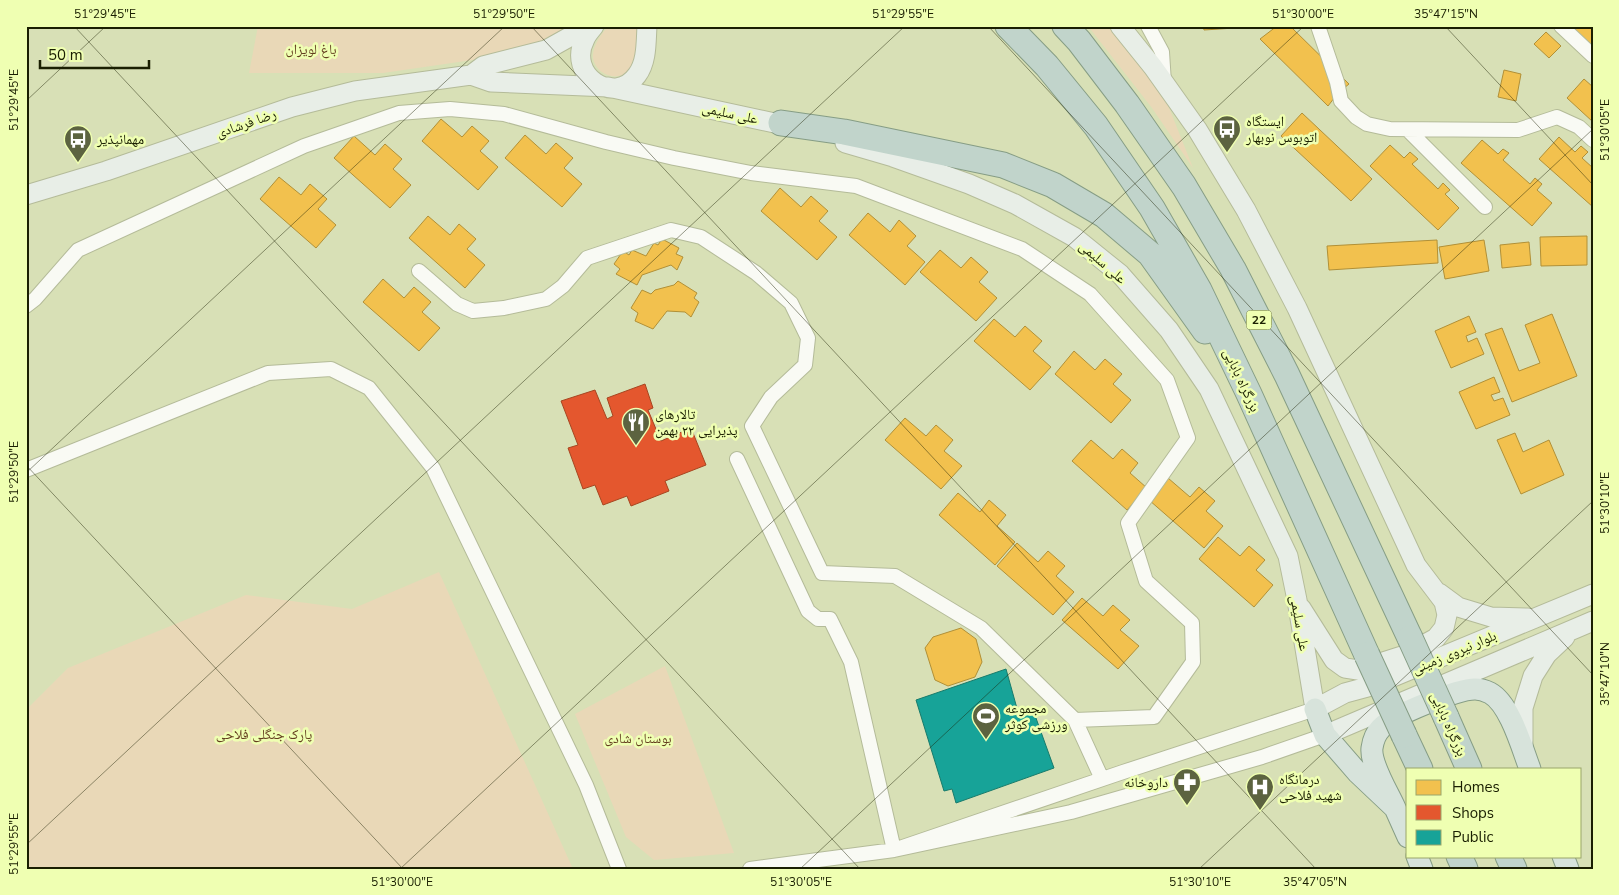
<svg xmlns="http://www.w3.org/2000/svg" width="1619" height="895" font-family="'Nunito Sans','Noto Naskh Arabic',sans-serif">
  <rect width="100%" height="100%" fill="#d8e0b6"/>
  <!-- green -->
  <path fill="#e9d8b7" d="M258 26H568L534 46 493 57 383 73H249Z
    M608 26H639C638 36 639 53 636 62 628 83 597 80 593 58 592 46 601 35 608 26Z
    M1088 26H1111L1166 100 1193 168 1152 108Z
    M439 572 573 869H26V710L68 668 246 595 352 609Z
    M665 666 734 853 654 860 626 837 575 714Z"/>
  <!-- homes -->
  <path fill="#f2c14e" stroke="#b19037" d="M1203 26H1265L1204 30Z
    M1277 26H1290L1349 84 1338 93 1328 106 1260 39Z
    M1567 26H1593V50Z
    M1546 32 1561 46 1549 58 1534 44Z
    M1504 70 1521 74 1516 101 1498 97Z
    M1584 79 1593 87V122L1567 98Z
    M1302 113 1372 179 1351 201 1281 136Z
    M441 119 462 137 472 126 489 141 480 151 498 167 478 190 422 141Z
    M525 135 546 154 556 143 573 158 564 168 582 184 562 207 505 158Z
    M354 136 375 155 385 144 402 159 393 169 411 185 390 208 334 158Z
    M1559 137 1575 152 1581 146 1588 152 1582 158 1593 168V207L1539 159Z
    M1482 140 1498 154 1503 149 1509 153 1503 160 1530 184 1535 178 1542 184 1537 190 1552 203 1532 226 1461 163Z
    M1390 145 1404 158 1410 152 1418 159 1412 164 1438 189 1443 183 1450 190 1445 194 1459 208 1438 230 1370 166Z
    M279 177 301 195 310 184 327 199 318 209 336 225 316 248 260 199Z
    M780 188 801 207 811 196 828 211 819 221 837 237 817 260 761 211Z
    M868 213 890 232 899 220 916 236 907 246 925 262 905 285 849 235Z
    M428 216 450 235 459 224 476 239 467 249 485 265 465 288 409 238Z
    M1587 236V265L1541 266 1540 237Z
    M662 239 679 248 676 254 683 257 677 270 671 265 642 275 637 285 616 274 620 269 614 264 623 251 629 255 632 250 646 256 654 243 658 245Z
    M1437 240 1438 263 1329 270 1327 246Z
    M1484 240 1489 271 1445 279 1439 247Z
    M1529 242 1531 265 1502 268 1500 245Z
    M940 250 961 268 971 257 988 272 979 282 997 298 976 321 920 272Z
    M383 279 404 298 414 287 431 302 422 312 440 328 419 351 363 302Z
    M678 281 697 293 694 298 699 302 691 317 685 312 667 311 653 329 635 321 638 313 631 308 642 290 651 294 655 290 674 285Z
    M1552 314 1577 376 1512 402 1485 334 1502 328 1519 371 1540 363 1525 325Z
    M1469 316 1476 332 1466 336 1468 342 1477 338 1484 354 1451 368 1435 331Z
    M994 319 1015 337 1025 326 1042 341 1033 351 1051 367 1030 390 974 341Z
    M1074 351 1095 370 1105 359 1122 374 1113 384 1131 400 1111 423 1055 374Z
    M1494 377 1500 392 1491 395 1494 401 1503 398 1510 415 1476 429 1459 392Z
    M905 418 926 436 936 425 953 440 944 451 962 466 941 489 885 440Z
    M1515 433 1523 452 1549 440 1564 475 1521 494 1497 440Z
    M1091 440 1113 459 1122 449 1138 463 1130 473 1147 488 1127 510 1072 461Z
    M1168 478 1190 497 1199 487 1215 501 1206 511 1223 526 1204 548 1149 500Z
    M958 493 980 512 989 500 1006 515 997 526 1015 542 995 565 939 515Z
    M1218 537 1240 556 1249 546 1265 560 1256 570 1273 585 1254 607 1199 559Z
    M1017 543 1038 562 1048 551 1065 566 1056 576 1074 592 1053 615 997 566Z
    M1082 598 1103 616 1113 605 1130 620 1120 630 1139 646 1118 669 1062 620Z
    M961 628 976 639 982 662 975 677 948 686 935 680 925 648 933 637Z"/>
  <!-- shops -->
  <path fill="#e4572e" stroke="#a74620" d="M645 384 653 408 648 410 661 441 691 428 706 465 665 481 669 491 631 506 627 496 603 505 595 485 583 489 568 448 578 445 561 401 595 390 607 419 613 416 607 398Z"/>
  <!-- public -->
  <path fill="#17a398" stroke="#187b6b" d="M1006 669 1018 712 1032 707 1054 768 956 803 952 789 944 791 916 700Z"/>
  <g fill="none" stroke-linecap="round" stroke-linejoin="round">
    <!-- street casing -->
    <g stroke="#b4bb99" stroke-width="16">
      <path id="street" d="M1148 26 1162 52 1164 83
        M1318 26 1337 82 1341 101 1356 117 1367 124 1390 129 1518 130 1557 117 1579 127 1593 140
        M1561 26 1593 56
        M1408 130 1485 207
        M26 306 35 299 78 250 304 146 399 113 450 109 504 114 606 142 674 158 751 173 856 186 1022 249 1090 294 1167 380 1188 438 1128 523 1146 581 1192 623 1193 662 1154 717 1075 720 981 628 895 576 822 573 752 426 771 397 805 365 808 338 791 303 756 273 701 237 671 230 587 258 563 286 546 299 504 308 473 311 457 304 419 271
        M737 459 808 611 818 619H830L851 662 894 850 750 869
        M26 470 268 373 331 369 369 388 433 468 586 785 619 869
        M1315 709 1123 772 894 850 1071 812 1262 757 1325 735
        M1075 720 1102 779"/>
    </g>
    <!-- secondary casing -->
    <g stroke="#b4bb99" stroke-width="21">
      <path id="secondary" d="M594 26C591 30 587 34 585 39 566 75 614 107 637 75 647 62 646 42 647 26
        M1120 26 1153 67 1197 129 1246 210 1297 308 1416 565 1444 602 1447 615 1444 628 1436 638 1405 655 1358 670 1345 668 1334 660 1301 608
        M471 75 483 66 546 50 589 26
        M845 143 893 157 969 184 1015 204 1074 237 1120 274 1169 330 1209 389 1288 556 1297 600 1315 709 1345 693 1371 686 1593 594
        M26 195 106 171 292 107 355 91 471 75 491 82 608 87 793 127
        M1439 593 1458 607 1491 617 1528 618
        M1325 735 1593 621
        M1523 747V708L1533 676 1547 654 1565 637"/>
    </g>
    <!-- primary casing -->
    <g stroke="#869d85" stroke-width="23">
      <path id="primary" d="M1315 709 1325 735 1358 773 1395 808 1408 837
        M1395 808C1388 792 1370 764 1372 748 1373 741 1376 733 1381 728 1392 715 1458 689 1475 689 1479 689 1486 691 1490 693 1510 704 1522 748 1530 769
        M1417 856 1422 869
        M1563 856 1568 869"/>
    </g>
    <!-- highway casing -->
    <g stroke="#869d85" stroke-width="27">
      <path id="highway" d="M1008 26 1047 66 1096 126 1152 208 1199 290 1249 394 1367 655
        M1065 26 1079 41 1127 104 1184 186 1233 269 1287 375 1410 638
        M781 123 844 132 1003 165 1053 185 1104 215 1150 254 1205 331
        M1446 717 1469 769
        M1404 735 1420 769
        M1459 856 1465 869
        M1508 856 1514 869"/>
    </g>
    <!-- street -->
    <use href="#street" stroke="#f9faf4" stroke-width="14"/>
    <!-- secondary -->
    <use href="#secondary" stroke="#e8eee7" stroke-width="19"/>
    <!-- primary -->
    <use href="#primary" stroke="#d7e3db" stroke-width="21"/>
    <!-- highway -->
    <use href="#highway" stroke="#c1d4cb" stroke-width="25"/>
    <!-- highway-bridge casing -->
    <g stroke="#869d85" stroke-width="27" stroke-linecap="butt">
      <path id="highway-bridge" d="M1410 638 1446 717
        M1367 655 1404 735"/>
    </g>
    <!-- highway-bridge -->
    <use href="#highway-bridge" stroke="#c1d4cb" stroke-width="25"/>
  </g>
  <!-- ticks -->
  <path fill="none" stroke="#1a1f01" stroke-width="1" stroke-opacity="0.45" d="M74 26 860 869M531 26 1316 869M988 26 1593 675M1445 26 1593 185M26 101 106 26M26 465 403 869M26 473 505 26M26 845 905 26M400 869 1304 26M800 869 1593 129M1199 869 1593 501"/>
  <!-- icons -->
  <defs>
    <g id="bus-pin" transform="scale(1.4375)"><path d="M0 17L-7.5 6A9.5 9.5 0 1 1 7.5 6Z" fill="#5c6340" stroke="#efffb2"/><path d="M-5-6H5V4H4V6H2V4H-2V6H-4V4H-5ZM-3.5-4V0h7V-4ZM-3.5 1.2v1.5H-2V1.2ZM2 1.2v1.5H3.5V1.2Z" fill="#fff"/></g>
    <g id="restaurant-pin" transform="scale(1.4375)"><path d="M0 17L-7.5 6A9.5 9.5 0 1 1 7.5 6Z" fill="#5c6340" stroke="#efffb2"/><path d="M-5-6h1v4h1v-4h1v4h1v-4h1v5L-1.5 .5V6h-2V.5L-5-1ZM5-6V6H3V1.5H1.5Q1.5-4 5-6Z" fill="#fff"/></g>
    <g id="stadium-pin" transform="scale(1.4375)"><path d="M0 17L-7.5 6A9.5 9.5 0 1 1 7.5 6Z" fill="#5c6340" stroke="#efffb2"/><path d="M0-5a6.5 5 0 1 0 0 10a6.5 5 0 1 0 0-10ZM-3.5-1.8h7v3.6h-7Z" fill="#fff"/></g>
    <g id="pharmacy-pin" transform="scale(1.4375)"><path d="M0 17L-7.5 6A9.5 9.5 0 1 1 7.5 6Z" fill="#5c6340" stroke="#efffb2"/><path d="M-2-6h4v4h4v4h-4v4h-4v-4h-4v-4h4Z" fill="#fff"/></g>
    <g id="hospital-pin" transform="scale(1.4375)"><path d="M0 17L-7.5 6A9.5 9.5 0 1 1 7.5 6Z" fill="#5c6340" stroke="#efffb2"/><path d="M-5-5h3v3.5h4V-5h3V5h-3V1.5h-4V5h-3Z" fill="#fff"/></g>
  </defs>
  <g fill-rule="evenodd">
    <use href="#bus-pin" x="1227" y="129"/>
    <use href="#bus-pin" x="78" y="139"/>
    <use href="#restaurant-pin" x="636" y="422"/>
    <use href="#stadium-pin" x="986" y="716"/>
    <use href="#pharmacy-pin" x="1187" y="782"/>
    <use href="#hospital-pin" x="1260" y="787"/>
  </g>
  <g text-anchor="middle" stroke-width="5" stroke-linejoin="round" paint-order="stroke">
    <!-- shield labels -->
    <rect fill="#efffb2" stroke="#5a6236" stroke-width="1" x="1246.5" y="310.5" width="25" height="19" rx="4"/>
    <g font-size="12" font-weight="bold" fill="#1a1f01">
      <text x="1259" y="324">22</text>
    </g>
    <!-- park labels -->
    <g font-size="14" fill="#633d1f" stroke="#efffb2">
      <text x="311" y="54">باغ لویزان</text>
      <text x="264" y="739">پارک جنگلی فلاحی</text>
      <text x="638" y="743">بوستان شادی</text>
    </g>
    <!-- street labels -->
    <g font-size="14" fill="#1a1f01" stroke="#efffb2">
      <text transform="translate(730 113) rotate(12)" y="5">علی سلیمی</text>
      <text transform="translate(246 123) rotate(-19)" y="5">رضا فرشادی</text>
      <text transform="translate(1103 262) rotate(41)" y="5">علی سلیمی</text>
      <text transform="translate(1242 380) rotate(65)" y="5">بزرگراه بابایی</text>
      <text transform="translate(1300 623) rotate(80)" y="5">علی سلیمی</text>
      <text transform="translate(1454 652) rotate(-23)" y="5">بلوار نیروی زمینی</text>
      <text transform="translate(1449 724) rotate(66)" y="5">بزرگراه بابایی</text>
    </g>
    <!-- poi labels -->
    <g font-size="14" fill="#1a1f01" stroke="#efffb2" text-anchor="start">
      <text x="1246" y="126">ایستگاه<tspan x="1246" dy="16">اتوبوس نوبهار</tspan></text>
      <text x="97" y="144">مهمانپذیر</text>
      <text x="655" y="419">تالارهای<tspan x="655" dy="16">پذیرایی ۲۲ بهمن</tspan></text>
      <text x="1005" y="713">مجموعه<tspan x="1005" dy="16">ورزشی کوثر</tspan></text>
      <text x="1279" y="784">درمانگاه<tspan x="1279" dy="16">شهید فلاحی</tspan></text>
      <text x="1168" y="787" text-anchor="end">داروخانه</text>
    </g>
  </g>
  <!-- border -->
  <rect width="1619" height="895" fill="none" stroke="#efffb2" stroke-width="55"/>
  <!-- legend -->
  <rect x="1406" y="768" width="175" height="90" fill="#efffb2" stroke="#9aa56b"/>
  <rect x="1416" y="780" width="25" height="15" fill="#f2c14e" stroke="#9aa56b"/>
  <text x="1452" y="792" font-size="15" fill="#1a1f01">Homes</text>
  <rect x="1416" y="805" width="25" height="15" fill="#e4572e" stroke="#9aa56b"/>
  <text x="1452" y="818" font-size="15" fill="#1a1f01">Shops</text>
  <rect x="1416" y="830" width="25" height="15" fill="#17a398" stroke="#9aa56b"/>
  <text x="1452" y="842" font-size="15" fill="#1a1f01">Public</text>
  <!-- scale -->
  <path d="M40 60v8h109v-8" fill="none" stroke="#1a1f01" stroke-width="2.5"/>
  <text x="48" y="60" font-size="15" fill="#1a1f01" stroke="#efffb2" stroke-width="4" paint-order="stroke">50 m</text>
  <rect x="28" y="28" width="1564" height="840" fill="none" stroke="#1a1f01" stroke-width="2"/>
  <g font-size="12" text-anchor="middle" fill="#1a1f01">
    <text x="105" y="18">51°29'45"E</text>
    <text x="504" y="18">51°29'50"E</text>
    <text x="903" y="18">51°29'55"E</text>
    <text x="1303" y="18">51°30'00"E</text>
    <text x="1446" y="18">35°47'15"N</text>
    <text transform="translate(14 100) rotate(-90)" y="4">51°29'45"E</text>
    <text transform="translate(1605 130) rotate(-90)" y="4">51°30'05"E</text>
    <text transform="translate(14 472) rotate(-90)" y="4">51°29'50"E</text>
    <text transform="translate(1605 503) rotate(-90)" y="4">51°30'10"E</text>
    <text transform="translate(1605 674) rotate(-90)" y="4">35°47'10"N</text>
    <text transform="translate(14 844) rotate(-90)" y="4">51°29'55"E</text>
    <text x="402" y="886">51°30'00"E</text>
    <text x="801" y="886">51°30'05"E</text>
    <text x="1200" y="886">51°30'10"E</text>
    <text x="1315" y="886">35°47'05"N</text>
  </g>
</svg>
